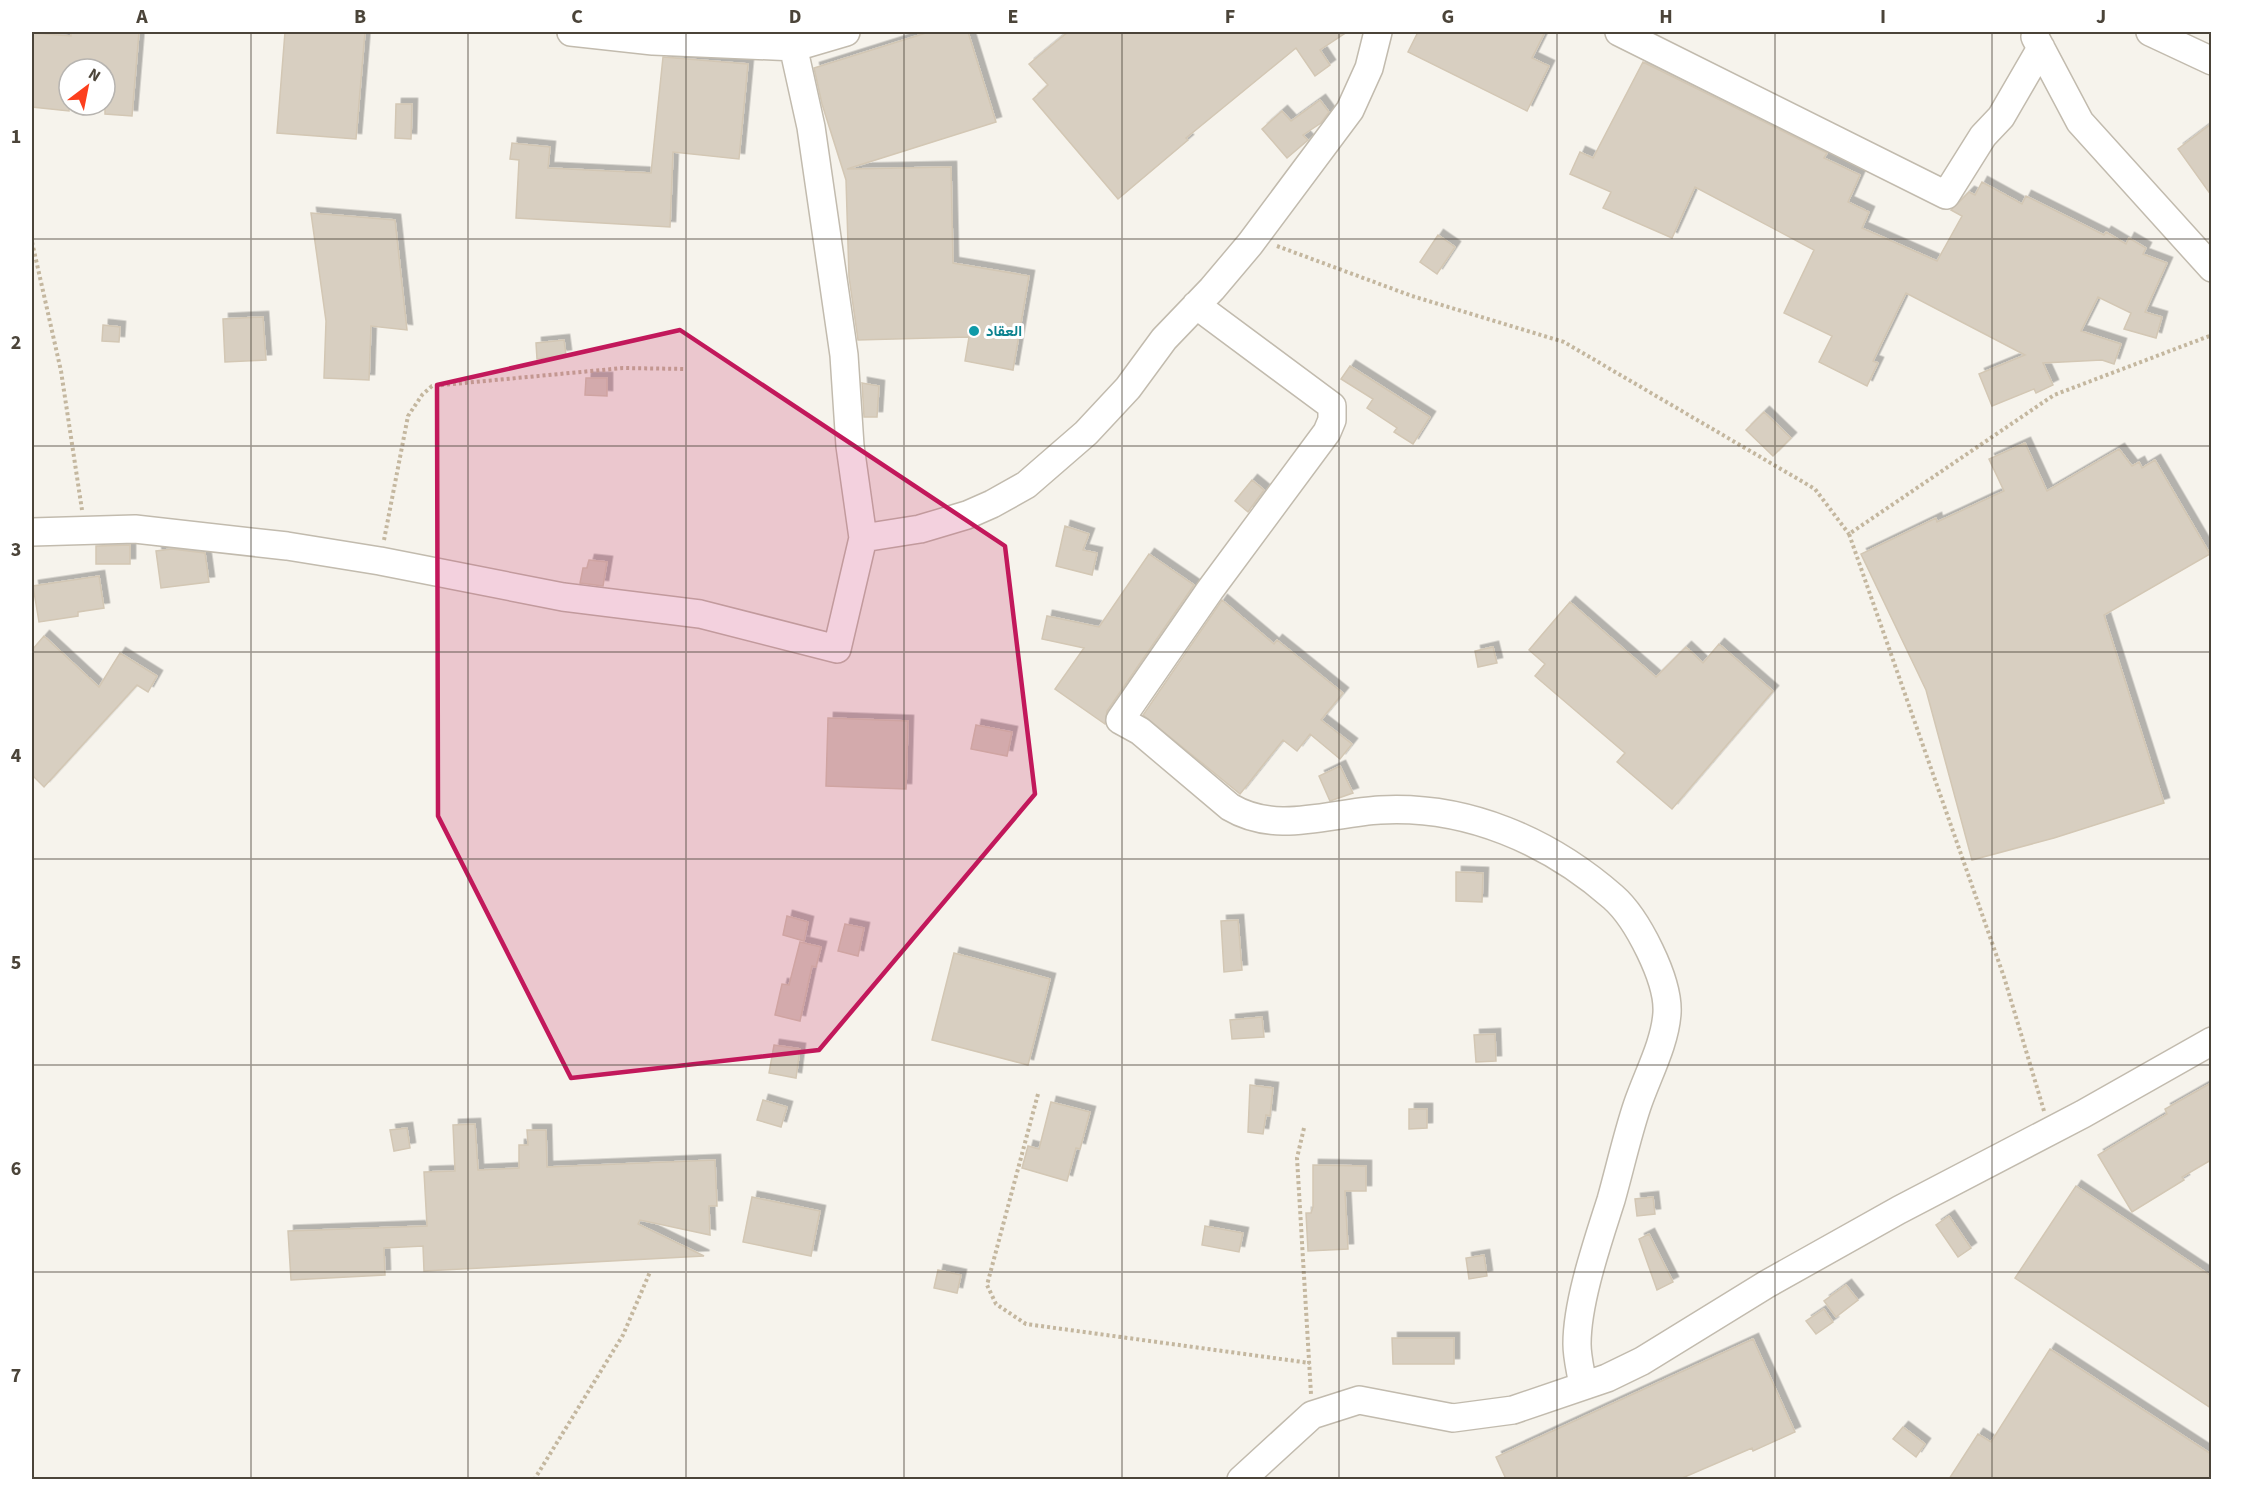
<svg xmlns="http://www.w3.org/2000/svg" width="2243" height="1511" font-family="'Source Sans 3',Vazirmatn,sans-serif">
  <defs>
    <filter id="shadow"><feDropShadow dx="5.5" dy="-5.5" stdDeviation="0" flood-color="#0004"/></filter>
  </defs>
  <rect width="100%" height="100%" fill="#f6f3ec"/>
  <!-- building -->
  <path fill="#d8cfc1" stroke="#d3c7b4" stroke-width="1.5" filter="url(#shadow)" d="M71 32H139L132 116 105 114V69H69V111L32 107V33L71 36Z
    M285 32H365L356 139 277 133Z
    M929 32H968L996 122 847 169 951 167 953 263 1029 276 1013 370 965 361 969 337 858 340 849 277 846 180 822 104 814 68Z
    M1068 32H1347L1320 50 1330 65 1315 76 1296 48 1186 138 1188 140 1118 199 1033 99 1048 85 1029 64Z
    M1418 32H1545L1532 58 1549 66 1527 111 1408 52Z
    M663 57 748 64 739 159 673 152 670 227 516 218 519 160 510 159 512 143 550 147 548 168 651 173Z
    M1643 62 1827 153 1824 158 1860 175 1848 202 1869 212 1862 228 1937 261 1962 216 1951 210 1969 192 1975 195 1982 182 2022 204 2026 196 2104 235 2106 232 2126 244 2129 238 2146 248 2143 254 2167 263 2145 312 2162 317 2156 338 2124 329 2131 313 2098 297 2081 331 2121 344 2114 364 2102 360 2043 363 2053 385 2036 393 2034 389 1992 406 1979 374 2025 355 1906 293 1873 361 1878 363 1867 386 1819 362 1832 336 1784 313 1814 250 1695 187 1672 238 1603 208 1611 192 1570 174 1580 152 1593 158Z
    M1320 100 1329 112 1321 123 1303 135 1308 140 1287 158 1262 129 1282 111 1291 121Z
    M396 104H412L411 139 395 138Z
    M2211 124V195L2178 149Z
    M311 213 395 220 407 330 371 326 369 380 324 378 326 321Z
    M1438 235 1455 247 1437 274 1420 262Z
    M263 317 266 360 225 362 223 319Z
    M103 325 120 327 119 342 102 341Z
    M564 340 566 355 537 359 536 343Z
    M1350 366 1430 417 1413 444 1394 432 1397 428 1367 408 1373 399 1341 379Z
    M586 378H607V396L585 395Z
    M862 383 879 386 877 417H864Z
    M1764 412 1791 438 1773 456 1746 430Z
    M2025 443 2047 491 2119 449 2132 466 2139 462 2142 468 2155 460 2210 554 2104 615 2164 803 2054 838 1972 860 1926 690 1861 554 1936 518 1937 522 2004 491 1989 459Z
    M1252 480 1264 490 1248 512 1235 501Z
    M1065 526 1089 534 1083 550 1097 553 1092 575 1056 566Z
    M130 545V564H96V546Z
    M172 549 205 553 209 582 161 588 156 551Z
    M1149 554 1194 585 1107 711 1105 724 1055 689 1084 648 1042 639 1047 616 1099 627Z
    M589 560 607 562 603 586 580 583 583 568H587Z
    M99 576 104 608 78 612V616L39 622 33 586Z
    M1222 600 1274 644 1277 640 1343 693 1321 720 1352 744 1340 759 1310 734 1297 751 1283 740 1240 794 1143 715Z
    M1570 602 1656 677 1686 647 1703 663 1719 644 1773 691 1672 809 1617 762 1625 753 1535 676 1545 664 1529 650Z
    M44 636 99 687 120 653 157 676 148 692 137 685 44 787 32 775V650Z
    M1493 647 1497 663 1478 667 1475 651Z
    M828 718 908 721 906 789 826 786Z
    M976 725 1012 732 1007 756 971 749Z
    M1340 766 1353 793 1330 801 1319 776Z
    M1456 872 1483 873 1482 902 1456 901Z
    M787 916 808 922 804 941 783 935Z
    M1238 920 1242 970 1224 972 1221 921Z
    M845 924 864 928 858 956 838 951Z
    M800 942 821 947 816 967 812 966 800 1021 775 1015 782 984 789 985Z
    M954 953 1050 979 1028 1065 932 1040Z
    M1262 1017 1264 1037 1232 1039 1230 1020Z
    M1495 1034 1496 1061 1476 1062 1474 1035Z
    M774 1045 800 1049 796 1078 769 1073Z
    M2211 1083V1160L2182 1177 2184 1180 2132 1212 2098 1155 2167 1114 2165 1109Z
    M1250 1085 1273 1088 1270 1116 1266 1115 1263 1134 1248 1132Z
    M763 1100 787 1107 781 1127 757 1120Z
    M1051 1102 1090 1112 1080 1149 1076 1148 1067 1181 1022 1168 1028 1146 1039 1149Z
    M1409 1109H1427V1128L1409 1129Z
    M475 1124 478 1170 519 1168V1145H528L527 1130H546L547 1167 715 1160 717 1206H709L710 1235 640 1220 638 1224 704 1256 424 1271 423 1246 384 1248 385 1275 291 1280 288 1231 427 1226 424 1172 455 1171 453 1125Z
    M407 1128 410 1148 394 1151 390 1130Z
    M1313 1165 1366 1166V1191H1345L1348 1249 1308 1251 1306 1213H1311L1313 1207Z
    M2076 1186 2211 1276V1408L2015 1278Z
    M752 1197 820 1211 811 1256 743 1242Z
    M1653 1197 1655 1214 1637 1216 1635 1199Z
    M1949 1216 1971 1248 1958 1257 1936 1225Z
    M1205 1226 1243 1233 1239 1252 1202 1245Z
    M1649 1234 1673 1282 1657 1290 1639 1239Z
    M1484 1255 1487 1276 1469 1279 1466 1258Z
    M938 1270 961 1275 957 1293 934 1288Z
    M1846 1285 1858 1300 1836 1317 1824 1301Z
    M1824 1309 1833 1322 1816 1334 1806 1321Z
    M1392 1338H1454V1364H1393Z
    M1753 1339 1795 1432 1753 1451 1752 1448 1680 1479H1506L1496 1457Z
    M2050 1349 2211 1454V1479H1949L1978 1434 1991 1442Z
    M1903 1427 1925 1444 1916 1457 1893 1439Z"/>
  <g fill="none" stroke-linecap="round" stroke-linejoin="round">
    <!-- minor casing -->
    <g stroke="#c2bbae" stroke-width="30">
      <path id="minor" d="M571 32 653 41 795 47 846 32
        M1619 32 1946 195 1983 136 2001 117 2041 48
        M2150 32 2212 61
        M2035 37 2080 122 2212 268
        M1196 305 1332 406V420L1327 432 1210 590 1120 720 1140 731 1230 807C1277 835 1329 813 1380 810 1467 805 1549 841 1613 897 1637 918 1669 980 1667 1013 1665 1044 1647 1076 1637 1106 1627 1136 1620 1168 1611 1200 1598 1241 1577 1301 1577 1344 1577 1358 1581 1372 1583 1386
        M32 532 135 529 287 546 380 561 563 597 700 614 837 649 863 538 850 446 844 355 811 127 790 32
        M863 538 920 529 967 515 992 504 1026 485 1086 433 1128 388 1164 339 1212 289 1250 244 1350 110 1369 68 1378 32
        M1241 1480 1312 1415 1359 1400 1453 1418 1513 1410 1607 1378 1642 1361 1767 1284 1899 1210 2083 1114 2212 1041"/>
    </g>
    <!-- path -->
    <path stroke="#c4b79f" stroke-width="4" stroke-dasharray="3 3" stroke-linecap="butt" d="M32 242 61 371 82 510
      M1277 246 1412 296 1564 342 1815 489 1849 534
      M384 540 408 416 422 395 432 386 623 368 686 369
      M1038 1094 987 1285 996 1304 1026 1324 1310 1363
      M2044 1111 2004 977 1849 534 2054 395 2212 335
      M1304 1128 1297 1158 1311 1394
      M534 1480 623 1335 650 1272"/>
    <!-- minor -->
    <use href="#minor" stroke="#fff" stroke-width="27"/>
  </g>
  <!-- marked area -->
  <path fill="#c2185b" fill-opacity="0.2" stroke="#c2185b" stroke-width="4.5" stroke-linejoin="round" d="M680 330 1005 546 1035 794 819 1050 571 1078 438 816 437 385Z"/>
  <!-- grid -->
  <path fill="none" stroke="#4b4439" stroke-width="1.5" stroke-opacity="0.55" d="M251 32V1480M468 32V1480M686 32V1480M904 32V1480M1122 32V1480M1339 32V1480M1557 32V1480M1775 32V1480M1992 32V1480M32 239H2212M32 446H2212M32 652H2212M32 859H2212M32 1065H2212M32 1272H2212"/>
  <!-- markers -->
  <circle fill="#0f9aa8" stroke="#fff" stroke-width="2" cx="974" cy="331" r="6"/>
  <g text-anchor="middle" stroke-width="6" stroke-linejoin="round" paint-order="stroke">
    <!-- culture labels -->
    <g font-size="15" font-weight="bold" fill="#0d838f" stroke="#fff" text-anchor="start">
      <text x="986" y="336">العقاد</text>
    </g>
  </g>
  <!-- border -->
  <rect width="2243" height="1511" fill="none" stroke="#ffffff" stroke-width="66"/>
  <!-- north arrow -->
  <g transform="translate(87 87) rotate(32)"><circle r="28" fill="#ffffff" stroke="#b7b4b0" stroke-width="1.5"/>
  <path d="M0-4.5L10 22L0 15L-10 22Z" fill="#fc3f1d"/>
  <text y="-9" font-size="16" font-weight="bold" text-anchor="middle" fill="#4b4439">N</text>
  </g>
  <rect x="33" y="33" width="2177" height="1445" fill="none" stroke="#4b4439" stroke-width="2"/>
  <g font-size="20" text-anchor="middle" font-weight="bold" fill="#4b4439">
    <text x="142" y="23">A</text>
    <text x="360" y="23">B</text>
    <text x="577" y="23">C</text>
    <text x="795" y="23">D</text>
    <text x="1013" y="23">E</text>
    <text x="1230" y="23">F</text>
    <text x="1448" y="23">G</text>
    <text x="1666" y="23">H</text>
    <text x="1883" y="23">I</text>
    <text x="2101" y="23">J</text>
    <text x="16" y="143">1</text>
    <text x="16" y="349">2</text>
    <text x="16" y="556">3</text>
    <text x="16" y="762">4</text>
    <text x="16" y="969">5</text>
    <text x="16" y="1175">6</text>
    <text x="16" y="1382">7</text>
  </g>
</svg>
